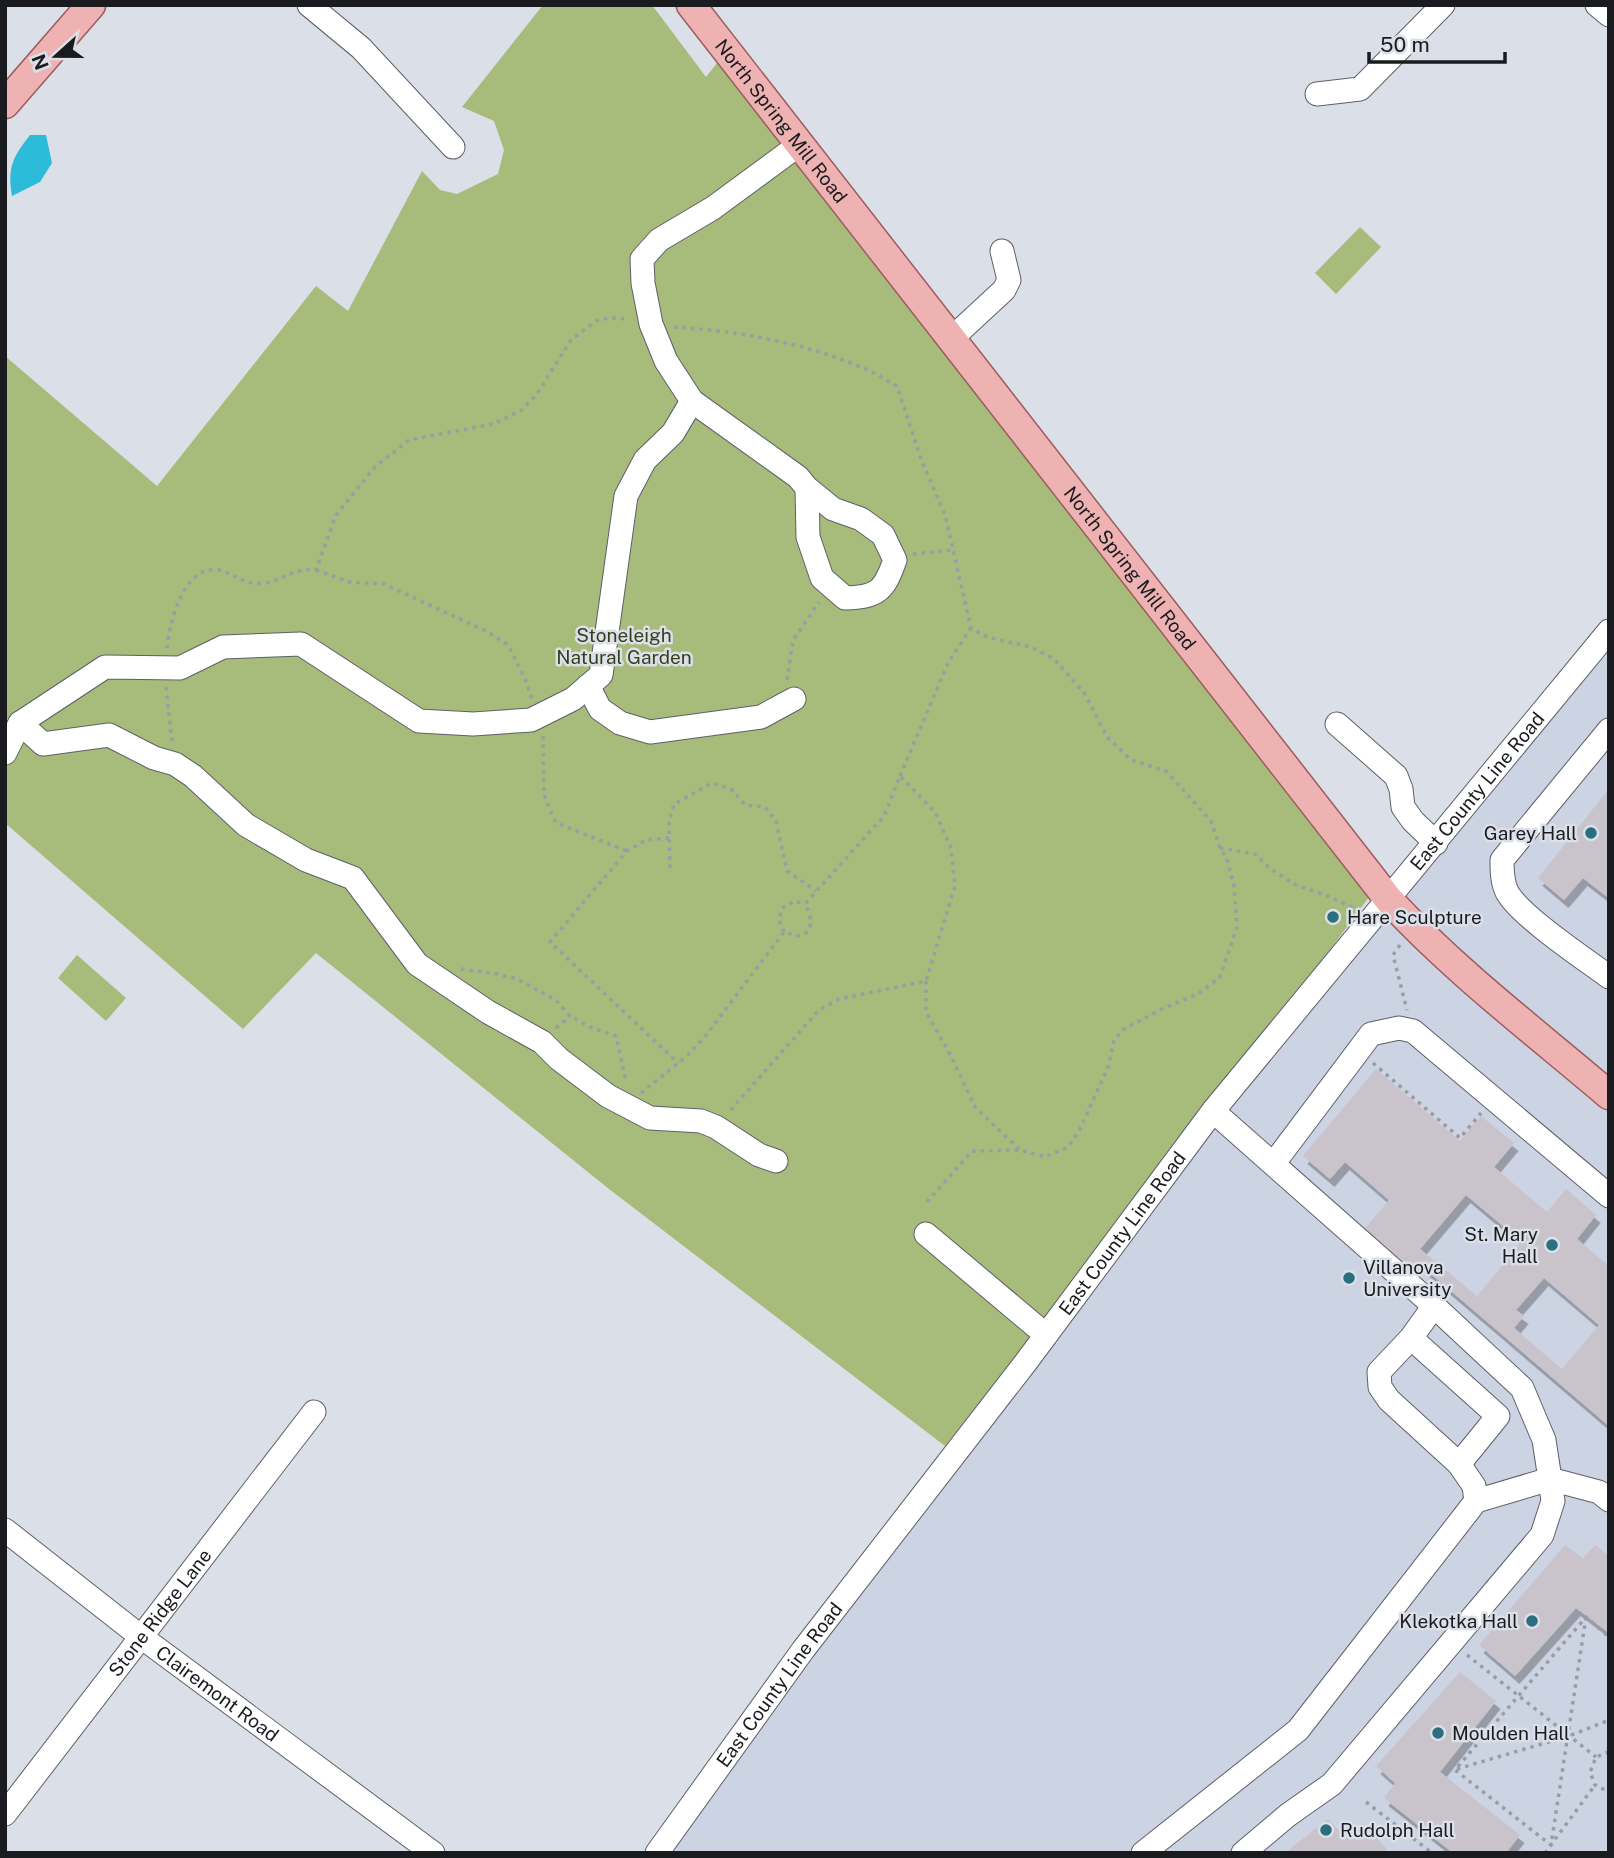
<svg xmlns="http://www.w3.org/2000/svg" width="1614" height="1858" font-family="'Public Sans',sans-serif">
  <defs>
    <filter id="shadow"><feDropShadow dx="4.5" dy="8" stdDeviation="0" flood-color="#0004"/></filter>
  </defs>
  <rect width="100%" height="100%" fill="#dbdfe8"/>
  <!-- built -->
  <path fill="#ccd3e3" d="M1609 624V1853H660L1213 1111Z"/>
  <!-- green -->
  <path fill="#a7bb7b" d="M543 5H652L706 77 717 63 1369 897 1271 1030 945 1446 609 1189 316 953 243 1029 5 823V356L157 486 316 286 348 311 422 171 440 190 457 194 498 174 504 150 494 121 462 107Z
    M1360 227 1381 247 1336 294 1315 273Z
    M77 955 126 998 106 1021 58 978Z"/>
  <!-- water -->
  <path fill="#2cbcd9" d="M30 135H46L52 163 40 182 12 196C7 167 13 157 30 135Z"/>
  <!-- building -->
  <path fill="#c9c3cb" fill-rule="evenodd" filter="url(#shadow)" d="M1609 789V898L1583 878 1564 900 1538 878Z
    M1376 1069 1460 1141 1481 1116 1514 1143 1494 1167 1547 1212 1566 1189 1596 1215 1577 1239 1609 1266V1426L1417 1262 1408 1272 1362 1232 1389 1200 1345 1162 1330 1179 1303 1156ZM1466 1195 1522 1242 1477 1296 1420 1249ZM1544 1278 1599 1325 1562 1369 1514 1328 1524 1316 1516 1310Z
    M1565 1545 1583 1558 1595 1545 1609 1556V1633L1576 1608 1515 1676 1479 1645Z
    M1460 1672 1496 1701 1440 1772 1520 1835 1506 1853H1453L1384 1798 1395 1783 1376 1766Z
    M1328 1819 1346 1838 1363 1823 1390 1853H1285Z"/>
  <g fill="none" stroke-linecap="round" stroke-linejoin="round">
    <!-- minor casing -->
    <g stroke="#5d6068" stroke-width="25">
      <g id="minor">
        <path d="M309 5 361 48 453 147"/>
        <path d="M1597 5 1609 15"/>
        <path d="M1317 94 1360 89 1443 5"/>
        <path d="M800 144 713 208 659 240 642 259 643 283 651 324 666 361 692 401 798 477 807 488 833 509 861 519 883 535 895 560C884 591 878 597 845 598L822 578 808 537 807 488"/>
        <path d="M951 339 1004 290 1009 280 1002 251"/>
        <path d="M588 686 600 709 620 723 650 732 761 717 794 699"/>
        <path d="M20 723 43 744 109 735 154 758 175 764 193 776 246 825 306 860 353 878 417 964 488 1012 542 1042 559 1059 608 1096 650 1118 701 1121 716 1127 759 1155 776 1161"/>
        <path d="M1337 724 1396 776 1401 789 1403 807 1413 821 1436 843"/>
        <path d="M1609 730 1502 860C1502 871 1502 882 1507 892 1520 916 1585 959 1609 977"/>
        <path d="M5 753 20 723 105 667 180 668 223 647 301 644 419 721 473 724 531 720 573 699 601 675 626 496 645 460 673 433 692 401"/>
        <path d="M1213 1111 1434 1306 1522 1388 1544 1440 1550 1479 1553 1501 1542 1535 1332 1784 1288 1815 1243 1853"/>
        <path d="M1274 1163 1371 1034 1399 1028 1413 1031 1609 1196"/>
        <path d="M926 1234 1046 1335"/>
        <path d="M1411 1338 1498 1416 1459 1464 1389 1400 1380 1387 1379 1372 1411 1338 1434 1306"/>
        <path d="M1459 1464 1474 1486 1476 1501"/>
        <path id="s1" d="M5 1530 140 1636 433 1853"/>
        <path id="s2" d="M5 1814 314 1412"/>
        <path id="s3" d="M657 1853 803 1650 1026 1362 1213 1111 1609 631"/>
        <path d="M1143 1853 1298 1730 1476 1501 1550 1479 1599 1492 1609 1500"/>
      </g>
    </g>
    <!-- major casing -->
    <g stroke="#9d5c5e" stroke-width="31">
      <g id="major">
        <path id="s4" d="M691 5 1389 900C1456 972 1535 1032 1609 1095"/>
        <path d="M5 104 91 5"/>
      </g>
    </g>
    <!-- path -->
    <path stroke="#9a9da4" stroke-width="3.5" stroke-dasharray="3.5 5" stroke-linecap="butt" d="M674 327C736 331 801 342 858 366 872 371 884 379 897 386L921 459 945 515 971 628 987 637 1031 647 1054 659 1085 694 1107 737 1131 760 1166 771 1211 821 1220 848 1227 859 1234 886 1237 927 1220 977 1198 994 1164 1008 1124 1029 1114 1040 1109 1065 1079 1131 1068 1147 1045 1157 1020 1150 972 1151 925 1204
      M913 554 952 550
      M316 570 350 582 384 584 486 631 508 645 525 679 532 699
      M167 648C169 623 184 564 218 570 235 574 246 586 265 583 283 580 296 567 316 570L336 515 375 467 409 440 493 424 522 410 537 394 571 340 596 321 608 318 629 319
      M787 680 793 640 819 602
      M166 687 172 742
      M543 736 544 795 556 823 627 851
      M900 776 948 663 971 628
      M669 838 646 840 627 851 550 942 678 1063
      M1220 848 1255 854 1269 868 1296 885 1330 897 1356 909
      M670 868 669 822 674 804 712 783 731 789 745 805 765 807 776 821 787 871 816 891
      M784 932 779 920 782 908 794 901 805 904
      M1400 945 1393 955 1407 1010
      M461 969 497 974 517 979 556 1000 570 1016 590 1027 616 1036 626 1082
      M926 981V1012L951 1056 975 1107 1020 1150
      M556 1028 570 1016
      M1373 1063 1460 1138 1481 1113
      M641 1093 686 1057 704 1038 784 932 799 936C815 932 812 916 805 904L884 816 900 776 935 812 951 848 955 886 926 981 839 999 819 1010 728 1113
      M1586 1617 1551 1845 1455 1770 1586 1617 1609 1637
      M1467 1655 1596 1757
      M1609 1752 1596 1757 1590 1772 1595 1785 1609 1792
      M1457 1769 1569 1736 1609 1720
      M1366 1802 1432 1853
      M1545 1853 1595 1785"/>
    <!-- minor -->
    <use href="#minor" stroke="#fff" stroke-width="23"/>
    <!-- major -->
    <use href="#major" stroke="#efb2b3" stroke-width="28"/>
  </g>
  <!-- markers -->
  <g fill="#2a6f7e" stroke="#dbdfe8" stroke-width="2.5">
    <circle cx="1591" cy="833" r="7"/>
    <circle cx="1333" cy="917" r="7"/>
    <circle cx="1552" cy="1245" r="7"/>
    <circle cx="1349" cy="1278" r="7"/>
    <circle cx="1532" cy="1621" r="7"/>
    <circle cx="1438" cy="1733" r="7"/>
    <circle cx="1326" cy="1830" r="7"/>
  </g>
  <g text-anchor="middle" stroke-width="5" stroke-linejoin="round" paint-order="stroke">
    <!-- street labels -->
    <g font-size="19" fill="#1a1b1e" stroke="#dbdfe8">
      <text dy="7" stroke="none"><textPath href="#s4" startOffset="147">North Spring Mill Road</textPath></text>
      <text dy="7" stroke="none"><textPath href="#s4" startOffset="714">North Spring Mill Road</textPath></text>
      <text dy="7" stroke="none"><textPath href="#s3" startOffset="1342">East County Line Road</textPath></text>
      <text dy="7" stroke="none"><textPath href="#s3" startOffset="775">East County Line Road</textPath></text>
      <text dy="7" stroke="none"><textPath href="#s2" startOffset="254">Stone Ridge Lane</textPath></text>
      <text dy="7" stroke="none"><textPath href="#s3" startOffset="208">East County Line Road</textPath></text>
      <text dy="7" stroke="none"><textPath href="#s1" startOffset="268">Clairemont Road</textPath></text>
    </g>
    <!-- park labels -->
    <g font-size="19" fill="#35401a" stroke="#dbdfe8">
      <text x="624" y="642">Stoneleigh<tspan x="624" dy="22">Natural Garden</tspan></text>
    </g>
    <!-- poi labels -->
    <g font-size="19" fill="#1a1b1e" stroke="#dbdfe8" text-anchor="start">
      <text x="1577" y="840" text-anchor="end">Garey Hall</text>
      <text x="1347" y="924">Hare Sculpture</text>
      <text x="1538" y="1241" text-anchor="end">St. Mary<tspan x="1538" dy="22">Hall</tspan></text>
      <text x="1363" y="1274">Villanova<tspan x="1363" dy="22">University</tspan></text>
      <text x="1518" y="1628" text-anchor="end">Klekotka Hall</text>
      <text x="1452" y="1740">Moulden Hall</text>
      <text x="1340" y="1837">Rudolph Hall</text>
    </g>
  </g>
  <!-- border -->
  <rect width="1614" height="1858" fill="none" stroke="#1a1b1e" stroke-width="14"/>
  <!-- north arrow -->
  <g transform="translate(56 56) rotate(249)" stroke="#dbdfe8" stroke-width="5" paint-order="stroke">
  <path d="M0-5L12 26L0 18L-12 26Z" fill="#1a1b1e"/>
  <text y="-10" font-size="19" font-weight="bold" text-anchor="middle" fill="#1a1b1e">N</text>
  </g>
  <!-- scale -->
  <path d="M1369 52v10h136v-10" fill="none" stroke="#1a1b1e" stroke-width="3.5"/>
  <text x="1380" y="52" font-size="21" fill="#1a1b1e" stroke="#dbdfe8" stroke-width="5" paint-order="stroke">50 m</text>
</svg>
